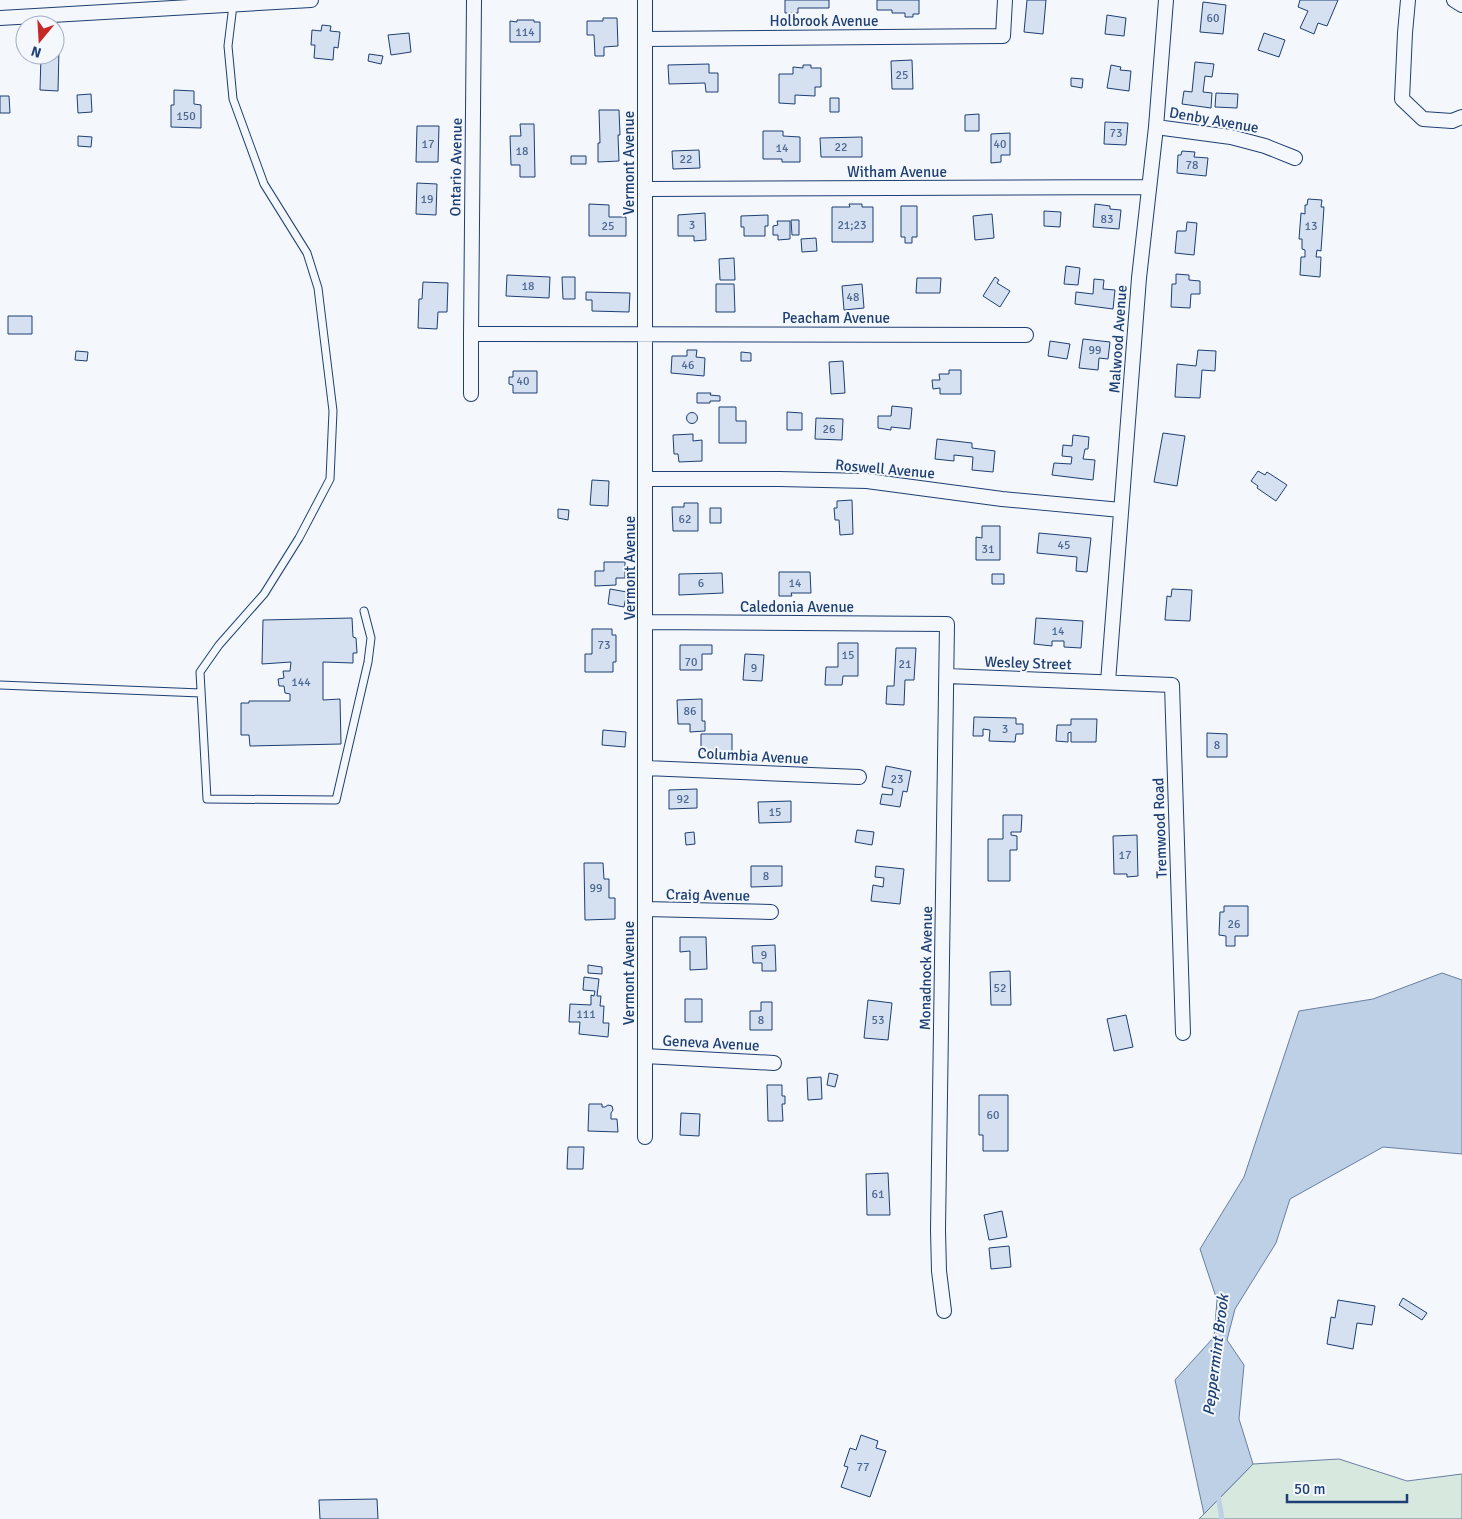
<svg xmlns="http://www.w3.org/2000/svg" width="1462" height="1519" font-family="Signika,sans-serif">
  <rect width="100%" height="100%" fill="#f4f7fb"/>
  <!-- green -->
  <path fill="#d7e8df" stroke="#687fa3" d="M1339 1459 1407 1481 1462 1474V1519H1199L1253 1464Z"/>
  <!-- water -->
  <path fill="#bed0e5" stroke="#687fa3" d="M1442 973 1462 980V1154L1383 1147 1290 1199 1276 1243 1235 1309 1227 1340 1244 1365 1239 1419 1253 1464 1204 1514 1175 1380 1214 1337 1217 1300 1200 1249 1244 1177 1299 1011 1373 999Z"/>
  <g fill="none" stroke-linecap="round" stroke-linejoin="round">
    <!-- stream -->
    <path stroke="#bed0e5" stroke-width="5" d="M1218 1495 1222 1519"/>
  </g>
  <!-- building -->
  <path fill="#d5e0f0" stroke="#1d3f73" d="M785 0H829V8H798V13H785Z
    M877 0H919V14H913V17H905V13H892V10H877Z
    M1027 0H1046L1043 34 1024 32Z
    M1300 0H1338L1327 26 1318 23 1314 34 1300 28 1308 11 1298 7Z
    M1203 2 1226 5 1223 34 1200 32Z
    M1107 15 1126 18 1124 36 1105 34Z
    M603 18H617L618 46 604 47V56H595L594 35H587V21H603Z
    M517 20H534V22H540V42H510V21L517 22Z
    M322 25 331 26 330 31 340 32 338 48 334 47 333 60 314 58 315 45H311L312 30 321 31Z
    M409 33 411 52 391 55 388 35Z
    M1264 33 1285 40 1279 57 1258 50Z
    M55 48H59L58 91 40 90 41 55H55Z
    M369 54 383 56 381 64 368 61Z
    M912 60 913 89H892L891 61Z
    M1195 62 1214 64 1212 77 1205 76 1203 92 1212 93 1211 108 1182 104 1184 91 1192 92Z
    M709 64V73H718V92H706L705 83 669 84 668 65Z
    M803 65H811V68H821V87H815V96L795 95V104L779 103V74H793V67L803 68Z
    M1111 65 1121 67 1120 70 1131 71 1129 91 1107 88Z
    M1071 78 1083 79 1082 88 1071 86Z
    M174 90 194 91V104L201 105V128L171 127V105H174Z
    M1216 93 1238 94 1237 108 1215 107Z
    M91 94 92 112 78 113 77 95Z
    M0 96H9L10 113H0Z
    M830 98H839V112H830Z
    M599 110H619L620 135H618L619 161 598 162V143H600Z
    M979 114V131H965V115Z
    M1105 122 1128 123 1126 145 1104 144Z
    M520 124H534L535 177H520V165H511L510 136H521Z
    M417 126H439L438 162H416Z
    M763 131H783V136L800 137V162H782V159H763Z
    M1010 133V155H1001V162L991 163V134Z
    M78 136 92 137 91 147 78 146Z
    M862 137V157H821L820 138Z
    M699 150 700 168 673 169 672 151Z
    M1182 151 1195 152 1194 157 1208 158 1206 176 1177 173 1178 155H1181Z
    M571 156H586V164H571Z
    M417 183 437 184 436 215 416 214Z
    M1308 199 1322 200 1321 207H1324L1321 251 1317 250 1316 257H1321L1320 277 1300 275 1301 257H1305V250L1302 249V239H1299L1301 213 1305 214V205H1307Z
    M589 204 609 205V217H626V236H589Z
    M849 204H862V207H873V242H832V207H850Z
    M1095 204 1110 206V209L1121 210 1119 229 1093 227Z
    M901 206H917V237H912V243H905V237H901Z
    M1044 211 1061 212 1060 227 1044 226Z
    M705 213 706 240 694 241V236H678V215Z
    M992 214 994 238 975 240 973 216Z
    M768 215V226H765V236H744V227H741V216Z
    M791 220H799V235H792Z
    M777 221H790V239L778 240V235H773V226L778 225Z
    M1187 222 1197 223 1194 255 1175 253 1177 231H1186Z
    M816 238 817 251 802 252 801 239Z
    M734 258 735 280H720L719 259Z
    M1066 266 1080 268 1078 285 1064 284Z
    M1176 274 1189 275V280L1200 281V294H1191L1190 308 1171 307 1172 284H1176Z
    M507 275 550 277 549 298 506 296Z
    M562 277H575V299H563Z
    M995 277 999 280 997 283 1010 291 1000 307 983 296Z
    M917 278H941L940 293H916Z
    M1094 279 1104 280 1103 289 1115 290 1113 309 1075 304 1076 292 1093 294Z
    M423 282 448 283 447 312H438L437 329 418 328 419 299H422Z
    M716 284H734L735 312H716Z
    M862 284 864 308 844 310 842 286Z
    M586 292 630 293 629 312 592 311V300H586Z
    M8 316H32V334H8Z
    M1083 339 1110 342 1108 359 1099 358 1098 370 1079 368Z
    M1050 341 1070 344 1067 359 1048 356Z
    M687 350H697L696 357 705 358 704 376 671 373 672 356H687Z
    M1198 350 1216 351 1215 371 1202 370 1200 398 1175 397 1177 364 1196 366Z
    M76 351 88 352 87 361 75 360Z
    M741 352 751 353V361H741Z
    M843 361 845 393 831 394 829 362Z
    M949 370H961V394H940V388L933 389 932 380H940L939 374H949Z
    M513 371H537V393H513V385L509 384V377H513Z
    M697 393H711L710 395 720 396V401H710V403H697Z
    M892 406 912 408 910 429 891 427V430L878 428V416H891Z
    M719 407H736V421H746V443H719Z
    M787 412 802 413V430H787Z
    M686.5 418a5.5 5.5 0 1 1 11 0a5.5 5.5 0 1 1-11 0Z
    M816 418 843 419 842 440 815 439Z
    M1163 433 1185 436 1177 486 1154 482Z
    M693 434V441L702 440V461L679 462 678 454H674L673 435Z
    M1073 435 1089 437 1088 449H1085L1083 459 1095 460 1093 480 1052 475 1054 463 1071 464 1072 457 1062 456 1063 445 1072 446Z
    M937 439 972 443V448L995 451 993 472 972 470 973 457 954 455V461L935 459Z
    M1258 471 1265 475 1267 472 1287 485 1276 501 1257 488 1258 486 1251 481Z
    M592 480 609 481 608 506 590 505Z
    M852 500 853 534 840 535 839 520H835L834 508H837V501Z
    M684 503H698V531H673L672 507H684Z
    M710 508H721V523H710Z
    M558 509 569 510 568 520 558 518Z
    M982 526H1000V560H976V537L982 538Z
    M1039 533 1091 538 1087 572 1076 571 1077 557 1037 553Z
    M604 562H625V578H616V585L595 586V571H604Z
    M779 572H810L811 593H791L792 596H779Z
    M722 573 723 593 679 595V574Z
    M992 574H1004V584H992Z
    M610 589 627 592 624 607 608 604Z
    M1172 589 1192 590 1190 621 1165 620 1167 596 1171 597Z
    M352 618 353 637 356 638 357 653H353V663L323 662V700L340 699 341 744 250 746 249 735H241V703H249V701H290V694L285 693 284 686H279L278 679 284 678 283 671H290L291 662 262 664 263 620Z
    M1036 618 1083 621 1081 648 1064 647V641H1052V646L1034 644Z
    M592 629H612V635H616V662H613V672H585V654H592Z
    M838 643H858V676H843L842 685H825L826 667H838Z
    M680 645H712V654H702V670H680Z
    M896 648H916L914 680H905L904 705 886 704 887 686H894Z
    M745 654 764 655 762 681 743 680Z
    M702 699V721H705V731L690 732V724H678L677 700Z
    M974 717 1016 718V724H1023V734H1016L1015 742 989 741 990 730 983 729V736H973Z
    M1071 719H1097L1096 742H1071V732L1068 733V742L1056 741 1057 725H1071Z
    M603 730 626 732 625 747 602 745Z
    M1207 733 1227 734V757H1207Z
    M701 734H732V752H701Z
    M886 766 911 771 907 792 903 791 900 807 880 804 882 794 892 795 893 789 882 787Z
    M697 789V808L669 809V790Z
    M791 801V822L759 823 758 802Z
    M1003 815H1022L1021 832H1011V835L1017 836V850H1010V881H988V839H1003Z
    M857 830 874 832 872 845 855 842Z
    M694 832 695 844 686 845 685 833Z
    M1137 835 1138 876 1127 877V874H1114L1113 836Z
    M584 863H603L604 879H609V898H615V919L585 920Z
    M751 866H782V886L751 887Z
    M876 866 904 869 900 904 871 901 873 885 883 887 884 878 875 877Z
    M1224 906H1248V936H1235V946H1226V936L1219 935 1220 912H1224Z
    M680 937H706L707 969 690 970V951L680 952Z
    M775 945 776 971H762V963H753L752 946Z
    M588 965 602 967V974L588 973Z
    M1010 971 1011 1005H991L990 972Z
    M584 977 599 979 597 996H601L600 1006H604L603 1023H609L608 1037 579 1034 580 1022H569L570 1004 591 1005V995L594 996 595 991 583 990Z
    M685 999H702V1022H685Z
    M868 1000 892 1003 888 1040 864 1038Z
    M761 1002H772V1030H750V1011H761Z
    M1126 1015 1133 1047 1114 1051 1107 1019Z
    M829 1073 838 1075 835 1087 827 1085Z
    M821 1077 822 1099 808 1100 807 1078Z
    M767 1085H782V1096H785V1104H782L783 1121H768Z
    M979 1095H1008V1151H983V1135H979Z
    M589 1104H602V1107H605L608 1105 612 1106 613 1110 611 1113V1119H617L618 1132 588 1131Z
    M681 1113 700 1114 699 1136 680 1135Z
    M568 1147H584L583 1169H567Z
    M888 1173 890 1215H867L866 1174Z
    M1002 1211 1007 1237 989 1240 984 1215Z
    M1009 1246 1011 1267 991 1269 989 1248Z
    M1403 1298 1427 1313 1422 1320 1399 1305Z
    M1338 1300 1375 1306 1372 1325 1357 1323 1353 1349 1327 1344 1331 1317 1335 1318Z
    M861 1435 878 1441 876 1448 886 1451 870 1497 841 1487 848 1467 844 1466 850 1448 856 1450Z
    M377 1499 378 1519H320L319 1500Z"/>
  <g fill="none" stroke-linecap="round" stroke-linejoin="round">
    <!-- lane casing -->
    <g stroke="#1d3f73" stroke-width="9">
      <path id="lane" d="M233 5 228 46 233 99 264 184 307 253 318 288 333 411 330 479 299 538 264 594 219 645 200 672 207 799 336 800 368 662 371 638 364 611
        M0 685 201 693"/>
    </g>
    <!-- street casing -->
    <g stroke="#1d3f73" stroke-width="16">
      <path id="street" d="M474 0 471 334 1026 335
        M1408 0 1405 33 1402 99 1423 119 1452 121 1462 117
        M1454 0 1462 5
        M0 18 311 0
        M645 39 1003 36 1005 0
        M1156 127 1231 137 1265 146 1295 158
        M646 189 1149 187
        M471 334V394
        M646 479H779L867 481 1002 499 1121 510
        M646 622 947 624 938 1230 939 1271 944 1311
        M947 676 1172 685 1183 1033
        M1108 682 1139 278 1156 127 1166 0
        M646 768 859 777
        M645 909 771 912
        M645 1056 774 1063
        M645 1137V0"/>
    </g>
    <!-- lane -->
    <use href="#lane" stroke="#f4f7fb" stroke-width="7"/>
    <!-- street -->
    <use href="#street" stroke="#f4f7fb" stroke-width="14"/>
  </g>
  <g text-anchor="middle" stroke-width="4" stroke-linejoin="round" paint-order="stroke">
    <!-- number labels -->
    <g font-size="12" fill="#4b6792">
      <text x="1213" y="22">60</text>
      <text x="525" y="36">114</text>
      <text x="902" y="79">25</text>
      <text x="186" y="120">150</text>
      <text x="1116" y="137">73</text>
      <text x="428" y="148">17</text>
      <text x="1000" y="148">40</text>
      <text x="841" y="151">22</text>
      <text x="782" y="152">14</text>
      <text x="522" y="155">18</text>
      <text x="686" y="163">22</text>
      <text x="1192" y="169">78</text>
      <text x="427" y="203">19</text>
      <text x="1107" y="223">83</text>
      <text x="692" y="229">3</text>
      <text x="852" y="229">21;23</text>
      <text x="608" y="230">25</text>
      <text x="1311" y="230">13</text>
      <text x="528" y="290">18</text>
      <text x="853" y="301">48</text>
      <text x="1095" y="354">99</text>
      <text x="688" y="369">46</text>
      <text x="523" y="385">40</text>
      <text x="829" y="433">26</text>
      <text x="685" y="523">62</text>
      <text x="1064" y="549">45</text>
      <text x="988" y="553">31</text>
      <text x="701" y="587">6</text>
      <text x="795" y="587">14</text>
      <text x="1058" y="635">14</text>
      <text x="604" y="649">73</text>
      <text x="848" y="659">15</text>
      <text x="691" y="666">70</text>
      <text x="905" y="668">21</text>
      <text x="754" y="672">9</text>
      <text x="301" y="686">144</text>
      <text x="690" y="715">86</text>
      <text x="1005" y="733">3</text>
      <text x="1217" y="749">8</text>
      <text x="897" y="783">23</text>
      <text x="683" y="803">92</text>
      <text x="775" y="816">15</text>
      <text x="1125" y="859">17</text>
      <text x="766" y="880">8</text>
      <text x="596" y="892">99</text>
      <text x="1234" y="928">26</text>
      <text x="764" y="959">9</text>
      <text x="1000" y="992">52</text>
      <text x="586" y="1018">111</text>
      <text x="761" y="1024">8</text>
      <text x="878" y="1024">53</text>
      <text x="993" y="1119">60</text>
      <text x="878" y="1198">61</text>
      <text x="863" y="1471">77</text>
    </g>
    <!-- street labels -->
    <g font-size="15" fill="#1d3f73" stroke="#f4f7fb">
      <text x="824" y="26">Holbrook Avenue</text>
      <text transform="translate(1214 120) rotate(10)" y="5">Denby Avenue</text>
      <text transform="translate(629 163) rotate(-90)" y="5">Vermont Avenue</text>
      <text transform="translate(456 167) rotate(-89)" y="5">Ontario Avenue</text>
      <text x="897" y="177">Witham Avenue</text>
      <text x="836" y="323">Peacham Avenue</text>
      <text transform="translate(1118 339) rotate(-86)" y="5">Malwood Avenue</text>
      <text transform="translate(885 469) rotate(5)" y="5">Roswell Avenue</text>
      <text transform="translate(630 568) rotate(-90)" y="5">Vermont Avenue</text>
      <text x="797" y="612">Caledonia Avenue</text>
      <text transform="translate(1028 663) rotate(2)" y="5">Wesley Street</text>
      <text transform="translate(753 756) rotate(3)" y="5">Columbia Avenue</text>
      <text transform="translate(1160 828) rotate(-92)" y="5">Tremwood Road</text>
      <text transform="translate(708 895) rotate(1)" y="5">Craig Avenue</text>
      <text transform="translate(926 968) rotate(-89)" y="5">Monadnock Avenue</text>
      <text transform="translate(629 973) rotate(-90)" y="5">Vermont Avenue</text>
      <text transform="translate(711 1043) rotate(3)" y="5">Geneva Avenue</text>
    </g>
    <!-- water labels -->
    <g font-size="16" font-style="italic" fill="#1d3f73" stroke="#f4f7fb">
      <text transform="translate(1215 1355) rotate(-83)" y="6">Peppermint Brook</text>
    </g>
  </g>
  <!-- north arrow -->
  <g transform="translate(40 40) rotate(198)"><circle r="24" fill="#f4f7fb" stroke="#9eadc5"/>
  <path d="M0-4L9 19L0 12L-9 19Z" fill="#c62828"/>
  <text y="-8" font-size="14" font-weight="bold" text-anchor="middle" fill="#1d3f73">N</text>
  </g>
  <!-- scale -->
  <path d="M1287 1494v8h120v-8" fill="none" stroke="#1d3f73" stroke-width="2.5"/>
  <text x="1294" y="1494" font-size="15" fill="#1d3f73" stroke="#f4f7fb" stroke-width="4" paint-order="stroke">50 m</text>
</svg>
